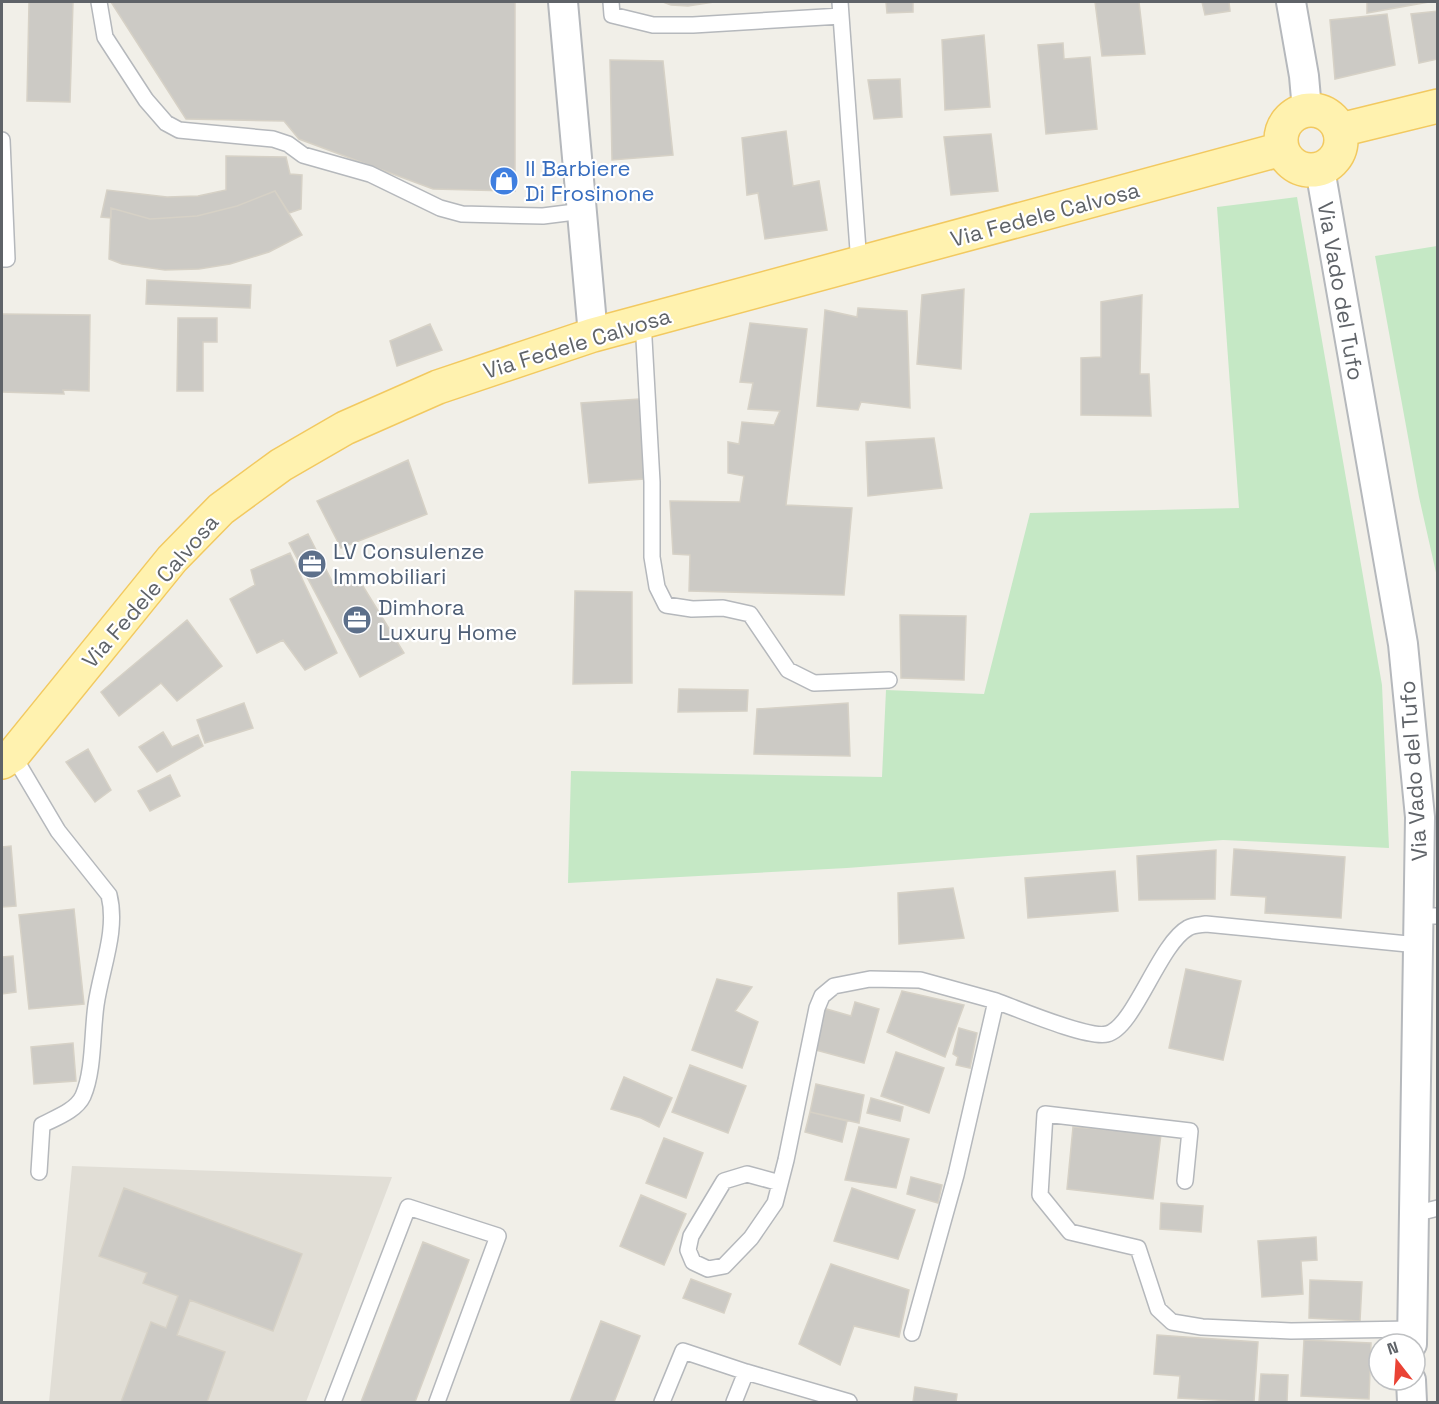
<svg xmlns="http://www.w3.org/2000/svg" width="1439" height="1404" font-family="'Space Grotesk',sans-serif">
  <rect width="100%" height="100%" fill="#f1efe8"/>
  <!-- education -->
  <path fill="#e1ded6" d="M72 1166 392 1177 306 1402H49Z"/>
  <!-- green -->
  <path fill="#c5e8c5" d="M1297 197 1382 685 1389 848 1223 840 847 868 568 883 571 771 882 777 886 690 984 694 1030 513 1239 508 1217 207Z
    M1437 246H1438L1437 577 1419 497 1375 256Z"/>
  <!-- building -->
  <path fill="#cccac5" stroke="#d6d1c6" stroke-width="1.5" d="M29 2H73L70 102 27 101Z
    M111 2H515V191L433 189 299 139 284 121 186 119Z
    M663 2H714L688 6 671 5Z
    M886 2H913V12L887 13Z
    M1095 2H1139L1145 54 1102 56Z
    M1202 2H1229L1230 11 1205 15Z
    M1367 2H1429L1367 13Z
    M1438 11V59L1419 63 1411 14Z
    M1387 14 1395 65 1335 79 1330 20Z
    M984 35 990 107 945 110 942 40Z
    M1063 43 1064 59 1090 57 1097 129 1046 134 1038 45Z
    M610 60 663 61 673 155 612 160Z
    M900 79 902 117 874 119 868 80Z
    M786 131 793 186 819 181 827 230 765 239 758 193 747 195 742 138Z
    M991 134 998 191 951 195 944 137Z
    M226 156 286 157 290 174 302 175 301 209 289 213 275 191 237 206 197 216 150 219 111 208V218L101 217 107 190 167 197 198 196 226 190Z
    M275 191 302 235 269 252 230 264 199 269 165 270 122 264 109 259 111 208 150 219 197 216 237 206Z
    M147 280 251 285 250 308 146 304Z
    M964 289 961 369 917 364 922 295Z
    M1142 295 1140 374H1149L1151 416 1081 415V358L1101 357V302Z
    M858 308 907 311 910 408 861 402 858 410 817 406 825 310 857 317Z
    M2 314 90 315 89 391 63 390 64 394 2 392Z
    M178 318H217V342H203V391H177Z
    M750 323 807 329 786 505 852 508 844 595 689 591 690 555 673 554 670 501 740 502 744 476 728 473V442L739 444 742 422 774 425 780 411 748 409 753 383 740 382Z
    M430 324 442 350 397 366 390 341Z
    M639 399 644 479 589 483 581 403Z
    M934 438 942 488 868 496 866 442Z
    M408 460 427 514 341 548 317 501Z
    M308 534 335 587 358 578 404 653 360 677 289 543Z
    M290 553 337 653 305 670 283 640 257 653 230 599 255 585 251 570Z
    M575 591 632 592V683L573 684Z
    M900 615 966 616 964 680 901 678Z
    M187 620 222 666 177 701 161 683 119 716 101 692Z
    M679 689 748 690 747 711 678 712Z
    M244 703 253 728 205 743 197 720Z
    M848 703 850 756 754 754 757 709Z
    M163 732 172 747 198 735 203 746 157 772 139 747Z
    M88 749 111 790 95 802 66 762Z
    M170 775 180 796 150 811 138 791Z
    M11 846 16 906 2 907V847Z
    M1234 849 1345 857 1341 918 1265 913 1266 897 1231 895Z
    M1216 850 1215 899 1139 900 1137 856Z
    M1115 871 1118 911 1028 918 1025 878Z
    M953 888 964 938 899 944 898 893Z
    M74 909 84 1004 29 1009 19 915Z
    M13 956 16 992 2 994V957Z
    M1186 969 1241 981 1223 1060 1169 1048Z
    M717 979 752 987 735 1011 758 1022 742 1068 692 1050Z
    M902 991 964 1005 945 1057 887 1032Z
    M855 1002 879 1009 864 1063 812 1049 823 1008 851 1016Z
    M959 1028 977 1033 970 1068 956 1065 958 1057 953 1054Z
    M73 1043 76 1081 34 1084 31 1047Z
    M896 1052 944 1068 929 1113 881 1096Z
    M690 1065 746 1086 728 1133 672 1112Z
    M624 1077 672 1098 659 1127 641 1118 611 1109Z
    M816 1084 864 1095 859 1123 810 1112Z
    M871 1098 903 1107 900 1121 867 1113Z
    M810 1112 847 1121 842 1142 805 1132Z
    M859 1127 909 1139 896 1188 845 1180Z
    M1073 1127 1161 1134 1153 1199 1067 1189Z
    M664 1138 703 1153 686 1198 646 1183Z
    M911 1177 942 1185 938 1203 907 1194Z
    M124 1188 302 1254 273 1331 190 1300 177 1335 225 1352 207 1402H121L151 1322 166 1328 178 1296 143 1283 147 1273 99 1256Z
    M852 1188 915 1210 898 1259 834 1241Z
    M641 1195 686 1214 664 1265 620 1246Z
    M1161 1203 1203 1206 1201 1232 1160 1229Z
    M1316 1237 1317 1260 1301 1261 1303 1294 1262 1297 1258 1241Z
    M423 1242 469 1260 415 1402H361Z
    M831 1264 909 1290 899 1337 854 1326 840 1365 799 1344Z
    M691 1279 731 1294 724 1313 683 1298Z
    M1310 1280 1362 1282 1360 1321 1309 1318Z
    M601 1321 640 1336 614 1402H570Z
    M1157 1335 1258 1342 1254 1402 1178 1398 1180 1376 1154 1374Z
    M1304 1340 1371 1343 1369 1399 1301 1396Z
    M1261 1374 1288 1375 1287 1402H1259Z
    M915 1387 957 1394 956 1402H913Z"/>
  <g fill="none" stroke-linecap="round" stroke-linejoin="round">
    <!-- service casing -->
    <g stroke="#b5b8bc" stroke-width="18">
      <path id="service" d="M99 2 105 37 146 100 166 123 179 130 273 139 288 144 303 155 370 174 440 208 462 214 543 216 583 211
        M611 2 612 15 653 25H693L841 16
        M840 2 859 264
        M2 140 7 259H2
        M643 321 652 482V557L657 587 666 605 692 609 723 608 750 614 788 670 814 683 889 680
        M13 755 58 831 109 895C118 931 101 969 96 1005 92 1032 94 1071 83 1096 76 1111 55 1118 42 1125L39 1172
        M1419 916H1438
        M1185 1181 1190 1131 1045 1114 1040 1195 1070 1232 1138 1248 1158 1309 1172 1322 1202 1327 1291 1331 1412 1329
        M780 1183 747 1174 724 1181 691 1236 688 1250 693 1262 708 1269 724 1266 751 1238 775 1203 786 1160 817 1008 822 996 834 986 870 979 920 980 996 1001
        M1414 1214 1438 1208
        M912 1333 956 1175 996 1001C1018 1009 1088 1039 1107 1034 1134 1028 1159 944 1188 928 1193 925 1200 925 1206 924L1418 945
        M746 1372 849 1402
        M333 1402 408 1207 498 1236 437 1402
        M662 1402 683 1351 746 1372 734 1402"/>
    </g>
    <!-- minor casing -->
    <g stroke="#b5b8bc" stroke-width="32">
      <path id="minor" d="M563 2 593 335
        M1291 2 1304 76 1307 110
        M1320 169 1403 644 1420 817 1412 1344
        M1411 1380 1412 1402"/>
    </g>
    <!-- primary casing -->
    <g stroke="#f2c960" stroke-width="36">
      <path id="primary" d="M1281 140a30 30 0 1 1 60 0a30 30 0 1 1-60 0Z
        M1340 130 1438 106
        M2 762 13 755 172 559 221 509 281 465 345 428 438 387 593 335 1282 149"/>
    </g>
    <!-- service -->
    <use href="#service" stroke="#fff" stroke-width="15"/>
    <!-- minor -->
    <use href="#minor" stroke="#fff" stroke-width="28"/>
    <!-- primary -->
    <use href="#primary" stroke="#fff2af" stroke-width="33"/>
  </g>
  <!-- icons -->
  <defs>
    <g id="shop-disc" transform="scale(1.5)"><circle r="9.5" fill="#3f7fe0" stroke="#fff"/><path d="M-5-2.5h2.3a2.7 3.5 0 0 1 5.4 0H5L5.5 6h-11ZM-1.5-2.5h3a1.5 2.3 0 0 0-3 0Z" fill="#fff"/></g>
    <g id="office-disc" transform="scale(1.5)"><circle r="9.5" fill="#5c6f8a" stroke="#fff"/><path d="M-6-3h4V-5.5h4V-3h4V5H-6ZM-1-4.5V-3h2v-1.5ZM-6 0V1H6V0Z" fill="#fff"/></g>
  </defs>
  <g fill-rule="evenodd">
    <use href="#shop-disc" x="504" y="181"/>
    <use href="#office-disc" x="312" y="564"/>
    <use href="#office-disc" x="357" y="620"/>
  </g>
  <g text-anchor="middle" stroke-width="4.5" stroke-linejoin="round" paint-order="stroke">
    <!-- shop labels -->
    <g font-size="22" fill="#366cbe" stroke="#fff" text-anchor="start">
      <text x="525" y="176">Il Barbiere<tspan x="525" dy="25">Di Frosinone</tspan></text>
    </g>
    <!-- street labels -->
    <g font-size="22" fill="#5f6368" stroke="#fff">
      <text transform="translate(1045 214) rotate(-15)" y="8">Via Fedele Calvosa</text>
      <text transform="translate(1341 291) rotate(80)" y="8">Via Vado del Tufo</text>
      <text transform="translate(577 343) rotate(-17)" y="8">Via Fedele Calvosa</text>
      <text transform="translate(150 591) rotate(-49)" y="8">Via Fedele Calvosa</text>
      <text transform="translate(1413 771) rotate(-94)" y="8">Via Vado del Tufo</text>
    </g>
    <!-- service labels -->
    <g font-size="22" fill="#4e5e75" stroke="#fff" text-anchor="start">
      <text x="333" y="559">LV Consulenze<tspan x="333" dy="25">Immobiliari</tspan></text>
      <text x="378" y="615">Dimhora<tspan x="378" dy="25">Luxury Home</tspan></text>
    </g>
  </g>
  <!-- border -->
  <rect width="1439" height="1404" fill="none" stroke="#5f6368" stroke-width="6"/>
  <!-- north arrow -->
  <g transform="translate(1397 1362) rotate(343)"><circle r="28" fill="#ffffff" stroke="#bfc1c3" stroke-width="1.5"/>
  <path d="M0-4.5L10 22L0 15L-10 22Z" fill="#ea4335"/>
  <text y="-9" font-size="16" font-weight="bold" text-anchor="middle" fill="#5f6368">N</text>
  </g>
</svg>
